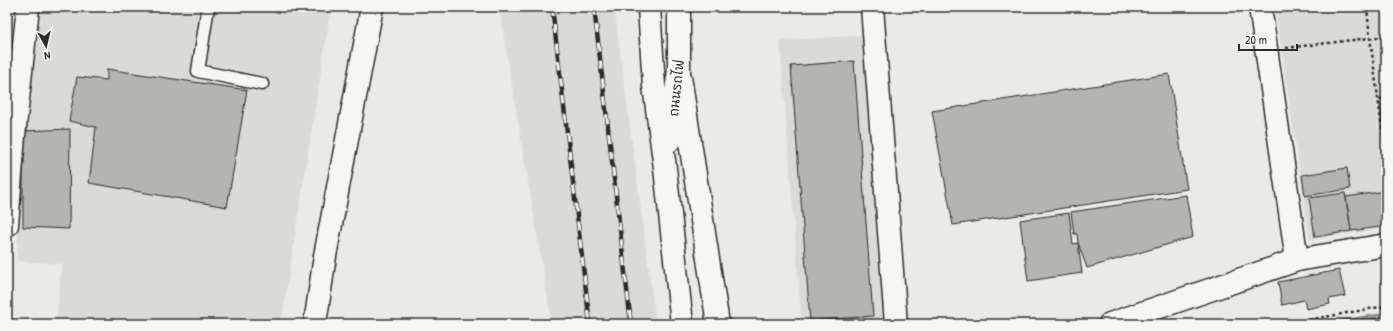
<svg xmlns="http://www.w3.org/2000/svg" width="1393" height="331" font-family="'Patrick Hand','Playpen Sans Thai',sans-serif">
<defs>
<pattern id="water-rules" width="6" height="5" patternUnits="userSpaceOnUse"><rect width="6" height="5" fill="#a1a19e"/><path d="M0 2.5h6" fill="none" stroke="#838381"/></pattern>
</defs>
<rect width="100%" height="100%" fill="#eaeae6"/>
<filter id="ink" filterUnits="userSpaceOnUse"><feTurbulence type="fractalNoise" baseFrequency=".025" numOctaves="2"/><feDisplacementMap in="SourceGraphic" scale="8" xChannelSelector="R" yChannelSelector="G"/><feConvolveMatrix kernelMatrix="1 2 1 2 8 2 1 2 1" color-interpolation-filters="sRGB"/></filter>
<g filter="url(#ink)">
<g fill="#dadad6">
<polygon points="34,7 331,7 281,324 56,324 62,264 17,261 23,119"/>
<polygon points="499,7 614,7 656,324 552,324"/>
<polygon points="1275,7 1386,7 1386,228 1310,240"/>
<polygon points="863,35 885,324 802,324 780,41"/>
</g>
<polygon fill="url(#water-rules)" stroke="#727270" points="1386,313 1386,324 1317,324"/>
<g fill="none" stroke-linecap="round" stroke-linejoin="round">
<polyline stroke="#5a5a59" stroke-width="1" points="1343,324 1386,317"/>
</g>
<g fill="#b4b4b1" stroke="#2b2b2b">
<polygon points="854,61 873,316 810,321 791,66"/>
<polygon points="107,69 247,90 227,207 89,183 96,127 69,121 77,77 107,80"/>
<polygon points="1169,74 1187,189 953,225 932,111"/>
<polygon points="1386,104 1386,144 1380,105"/>
<polygon points="70,129 69,229 23,227 23,131"/>
<polygon points="1347,168 1350,189 1305,196 1302,175"/>
<polygon points="1386,191 1386,226 1351,231 1346,197"/>
<polygon points="1345,193 1351,231 1315,237 1309,198"/>
<polygon points="1186,195 1193,237 1087,268 1078,243 1077,234 1074,234 1071,212"/>
<polygon points="1069,213 1073,244 1078,243 1082,273 1028,281 1020,220"/>
<polygon points="1339,270 1345,296 1329,299 1330,304 1306,309 1304,300 1282,305 1278,282"/>
</g>
<g fill="none" stroke-linecap="round" stroke-linejoin="round">
<g stroke="#2b2b2b" stroke-width="15">
<polyline id="service" points="208,7 198,71 262,84"/>
</g>
<g stroke="#2b2b2b" stroke-width="25">
<g id="minor">
<polyline points="872,7 896,324"/>
<polyline points="1260,7 1297,260"/>
<polyline points="680,77 718,324"/>
<polyline points="7,225 14,136 28,7"/>
<polyline points="315,324 325,256 372,7"/>
<polyline points="1110,324 1297,260 1386,245"/>
</g>
</g>
<g stroke="#2b2b2b" stroke-width="25">
<g id="secondary">
<polyline points="649,7 654,86 665,168 682,324"/>
<polyline points="669,141 679,70 679,7"/>
</g>
</g>
<g stroke="#2b2b2b" stroke-width="2.5" stroke-dasharray="3 3" stroke-linecap="butt">
<polyline points="1367,7 1370,38 1386,157"/>
<polyline points="1286,48 1386,36"/>
<polyline points="1379,99 1386,98"/>
<polyline points="1292,324 1302,321 1386,306"/>
</g>
<use href="#service" stroke="#f6f6f2" stroke-width="12"/>
<use href="#minor" stroke="#f6f6f2" stroke-width="22"/>
<use href="#secondary" stroke="#f6f6f2" stroke-width="22"/>
<g stroke="#2b2b2b" stroke-width="4.5">
<g id="rail">
<polyline points="552,7 590,324"/>
<polyline points="594,7 631,324"/>
</g>
</g>
<use href="#rail" stroke="#f6f6f2" stroke-width="3" stroke-dasharray="9" stroke-linecap="butt"/>
</g>
</g>
<g text-anchor="middle" stroke-width="3" stroke-linejoin="round" paint-order="stroke">
<g font-size="13" fill="#2b2b2b" stroke="#f6f6f2">
<text transform="translate(676 88) rotate(-84)" y="5">ถนนรถไฟ</text>
</g>
</g>
<rect width="1393" height="331" fill="none" stroke="#f6f6f2" stroke-width="24"/>
<rect x="12" y="12" width="1369" height="307" fill="none" stroke="#2b2b2b" stroke-width="1.5" filter="url(#ink)"/>
<g transform="translate(46 46) rotate(172)" stroke="#f6f6f2" stroke-width="3" paint-order="stroke">
<path d="M0-3L7 15L0 10L-7 15Z" fill="#2b2b2b"/>
<text y="-6" font-size="11" font-weight="bold" text-anchor="middle" fill="#2b2b2b">N</text>
</g>
<path d="M1239 44v6h58v-6" fill="none" stroke="#2b2b2b" stroke-width="2"/>
<text x="1245" y="44" font-size="12" fill="#2b2b2b" stroke="#f6f6f2" stroke-width="3" paint-order="stroke">20 m</text>
</svg>
